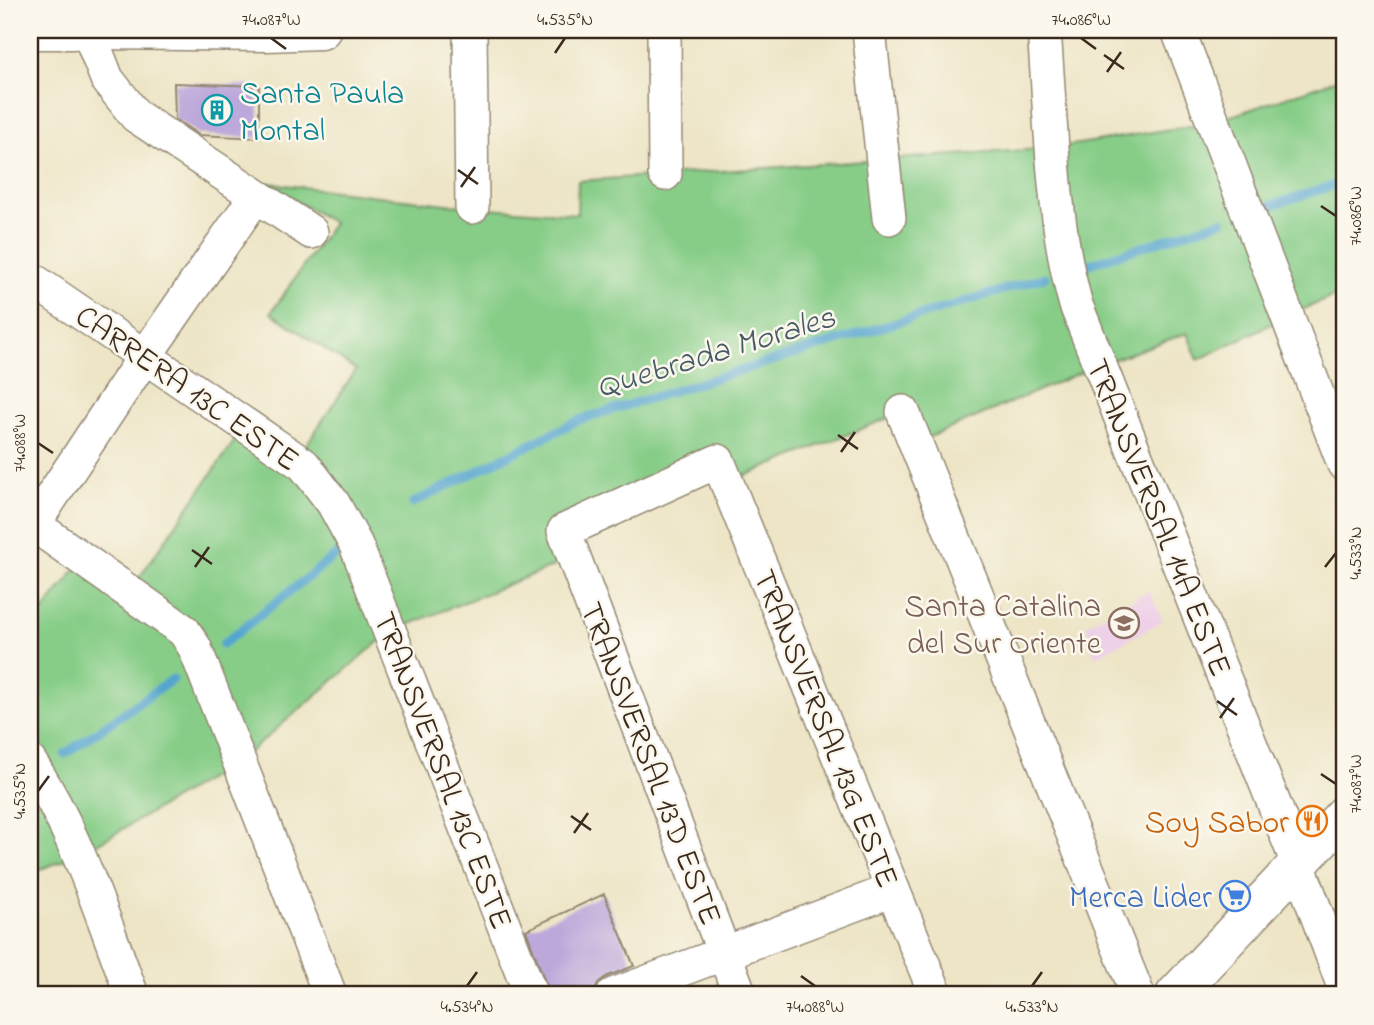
<svg xmlns="http://www.w3.org/2000/svg" width="1374" height="1025" font-family="'Indie Flower',sans-serif">
<rect width="100%" height="100%" fill="#fbf7ec"/>
<filter id="ink" filterUnits="userSpaceOnUse"><feTurbulence type="fractalNoise" baseFrequency=".0143" numOctaves="2"/><feDisplacementMap in="SourceGraphic" scale="14" xChannelSelector="R" yChannelSelector="G"/><feConvolveMatrix kernelMatrix="1 2 1 2 8 2 1 2 1" color-interpolation-filters="sRGB"/></filter>
<filter id="wash" filterUnits="userSpaceOnUse"><feTurbulence type="fractalNoise" baseFrequency=".00686" numOctaves="4" result="noise"/><feDisplacementMap in="SourceGraphic" scale="28" xChannelSelector="R" yChannelSelector="G"/><feGaussianBlur stdDeviation="1.57" result="paint"/><feColorMatrix in="noise" values="0 0 0 0 0 0 0 0 0 0 0 0 0 0 0 0 0 1.4 0 .05"/><feComposite in="paint" operator="in"/></filter>
<g filter="url(#wash)">
<rect width="100%" height="100%" fill="#ede5c6"/>
<polygon fill="#eed0e8" points="1149,591 1163,621 1095,657 1086,625"/>
<polygon fill="#87cd88" stroke="#617c53" stroke-width="2" points="1344,77 1344,292 1287,316 1198,360 1187,333 1098,365 916,443 903,412 727,483 718,461 564,531 574,558 390,632 239,761 78,855 30,873 30,628 83,560 129,592 238,436 291,468 356,370 271,313 333,223 267,183 472,207 577,214 578,181 1054,148 1214,122"/>
<g fill="none" stroke-linecap="round" stroke-linejoin="round">
<g stroke="#55a5cf" stroke-width="9">
<polyline points="1266,207 1344,182"/>
<polyline points="1089,264 1222,221"/>
<polyline points="413,503 579,420 1045,277"/>
<polyline points="223,644 336,555"/>
<polyline points="65,754 173,679"/>
</g>
</g>
<g id="blocks">
<g fill="#bca8da">
<polygon points="174,83 259,86 259,138 199,135 175,119"/>
<polygon points="604,894 634,966 606,977 598,983 594,995 550,995 526,930"/>
</g>
</g>
</g>
<g filter="url(#ink)">
<use href="#blocks" fill-opacity="0" stroke="#948872" stroke-width="2"/>
<g fill="none" stroke-linecap="round" stroke-linejoin="round">
<g stroke="#948872" stroke-width="36">
<g id="street">
<polyline points="88,30 107,79 136,116 311,232"/>
<polyline points="470,30 472,207"/>
<polyline points="664,30 665,174"/>
<polyline points="869,30 889,218"/>
<path d="M1044 30C1051 117 1052 221 1076 305L1298 864 1344 987"/>
<polyline points="1178,30 1344,464"/>
<polyline points="30,278 304,465 333,503 356,545 531,995"/>
<polyline points="903,412 1138,995"/>
<polyline points="30,522 184,631 195,648 330,995"/>
<polyline points="33,525 145,356 256,196"/>
<path d="M30 762C77 833 102 917 132 995"/>
<polyline points="613,995 893,890"/>
<polyline points="740,995 564,531 718,461 936,995"/>
</g>
</g>
<g stroke="#948872" stroke-width="41">
<g id="secondary">
<polyline points="30,30 74,30"/>
<polyline points="102,30 267,32 321,30"/>
<polyline points="1175,995 1344,815"/>
</g>
</g>
<use href="#street" stroke="#fff" stroke-width="33"/>
<use href="#secondary" stroke="#fff" stroke-width="38"/>
</g>
</g>
<path fill="none" stroke="#3b2a1e" stroke-width="2.5" d="M271 38 286 49M1081 38 1096 49M555 53 565 38M1104 55 1124 69M1107 72 1121 52M458 170 478 184M461 187 475 167M1321 206 1336 216M838 435 858 449M38 443 53 453M841 452 855 432M192 550 212 564M195 567 209 547M1325 567 1336 553M1217 701 1237 715M1220 718 1234 698M1321 774 1336 784M38 791 49 776M571 816 591 830M574 833 588 813M801 976 815 986M467 986 477 972M1032 986 1042 972"/>
<defs>
<g id="building-ring" transform="scale(1.575)"><circle r="9.5" fill="#fbf7ec" stroke="#0f9aa8" stroke-width="1.5"/><path d="M-4-6H4V6H1V3H-1V6H-4ZM-2.5-4.3h1.7v1.8h-1.7ZM.8-4.3h1.7v1.8H.8ZM-2.5-1h1.7V.8h-1.7ZM.8-1h1.7V.8H.8Z" fill="#0f9aa8"/></g>
<g id="school-ring" transform="scale(1.575)"><circle r="9.5" fill="#fbf7ec" stroke="#8d6e63" stroke-width="1.5"/><path d="M0-5L7-2L0 1L-7-2ZM-4 1L0 2.5L4 1V4Q0 6-4 4Z" fill="#8d6e63"/></g>
<g id="restaurant-ring" transform="scale(1.575)"><circle r="9.5" fill="#fbf7ec" stroke="#e8710a" stroke-width="1.5"/><path d="M-5-6h1v4h1v-4h1v4h1v-4h1v5L-1.5 .5V6h-2V.5L-5-1ZM5-6V6H3V1.5H1.5Q1.5-4 5-6Z" fill="#e8710a"/></g>
<g id="supermarket-ring" transform="scale(1.575)"><circle r="9.5" fill="#fbf7ec" stroke="#3f7fe0" stroke-width="1.5"/><path d="M-6-5.5h2.5l.6 2H6L4.5 2H-2.5L-4.4-4H-6ZM-1.5 3.2a1.3 1.3 0 1 0 .1 0ZM3 3.2a1.3 1.3 0 1 0 .1 0Z" fill="#3f7fe0"/></g>
</defs>
<g fill-rule="evenodd">
<use href="#building-ring" x="217" y="110"/>
<use href="#school-ring" x="1124" y="623"/>
<use href="#restaurant-ring" x="1312" y="821"/>
<use href="#supermarket-ring" x="1235" y="896"/>
</g>
<g text-anchor="middle" stroke-width="5" stroke-linejoin="round" paint-order="stroke">
<g font-size="32" fill="#0d838f" stroke="#fbf7ec" text-anchor="start">
<text x="240" y="103">Santa Paula<tspan x="240" dy="37">Montal</tspan></text>
</g>
<g font-size="32" fill="#3b2a1e" stroke="#fbf7ec">
<text transform="translate(188 387) rotate(35)" y="11">CARRERA 13C ESTE</text>
<text transform="translate(1160 517) rotate(68)" y="11">TRANSVERSAL 14A ESTE</text>
<text transform="translate(827 728) rotate(68)" y="11">TRANSVERSAL 13G ESTE</text>
<text transform="translate(652 763) rotate(69)" y="11">TRANSVERSAL 13D ESTE</text>
<text transform="translate(444 770) rotate(69)" y="11">TRANSVERSAL 13C ESTE</text>
</g>
<g font-size="32" fill="#785e54" stroke="#fbf7ec" text-anchor="end">
<text x="1101" y="616">Santa Catalina<tspan x="1101" dy="37">del Sur Oriente</tspan></text>
</g>
<g font-size="32" fill="#c56008" stroke="#fbf7ec" text-anchor="end">
<text x="1289" y="832">Soy Sabor</text>
</g>
<g font-size="32" fill="#366cbe" stroke="#fbf7ec" text-anchor="end">
<text x="1212" y="907">Merca Lider</text>
</g>
<g font-size="33" font-style="italic" fill="#455b65" stroke="#fbf7ec">
<text transform="translate(715 350) rotate(-17)" y="12">Quebrada Morales</text>
</g>
</g>
<rect width="1374" height="1025" fill="none" stroke="#fbf7ec" stroke-width="77"/>
<rect x="38" y="38" width="1298" height="948" fill="none" stroke="#3b2a1e" stroke-width="2.5"/>
<g font-size="18" text-anchor="middle" fill="#3b2a1e">
<text x="271" y="25">74.087°W</text>
<text x="565" y="25">4.535°N</text>
<text x="1081" y="25">74.086°W</text>
<text transform="translate(1355 216) rotate(-90)" y="6">74.086°W</text>
<text transform="translate(19 443) rotate(-90)" y="6">74.088°W</text>
<text transform="translate(1355 553) rotate(-90)" y="6">4.533°N</text>
<text transform="translate(1355 784) rotate(-90)" y="6">74.087°W</text>
<text transform="translate(19 791) rotate(-90)" y="6">4.535°N</text>
<text x="467" y="1012">4.534°N</text>
<text x="815" y="1012">74.088°W</text>
<text x="1032" y="1012">4.533°N</text>
</g>
</svg>
